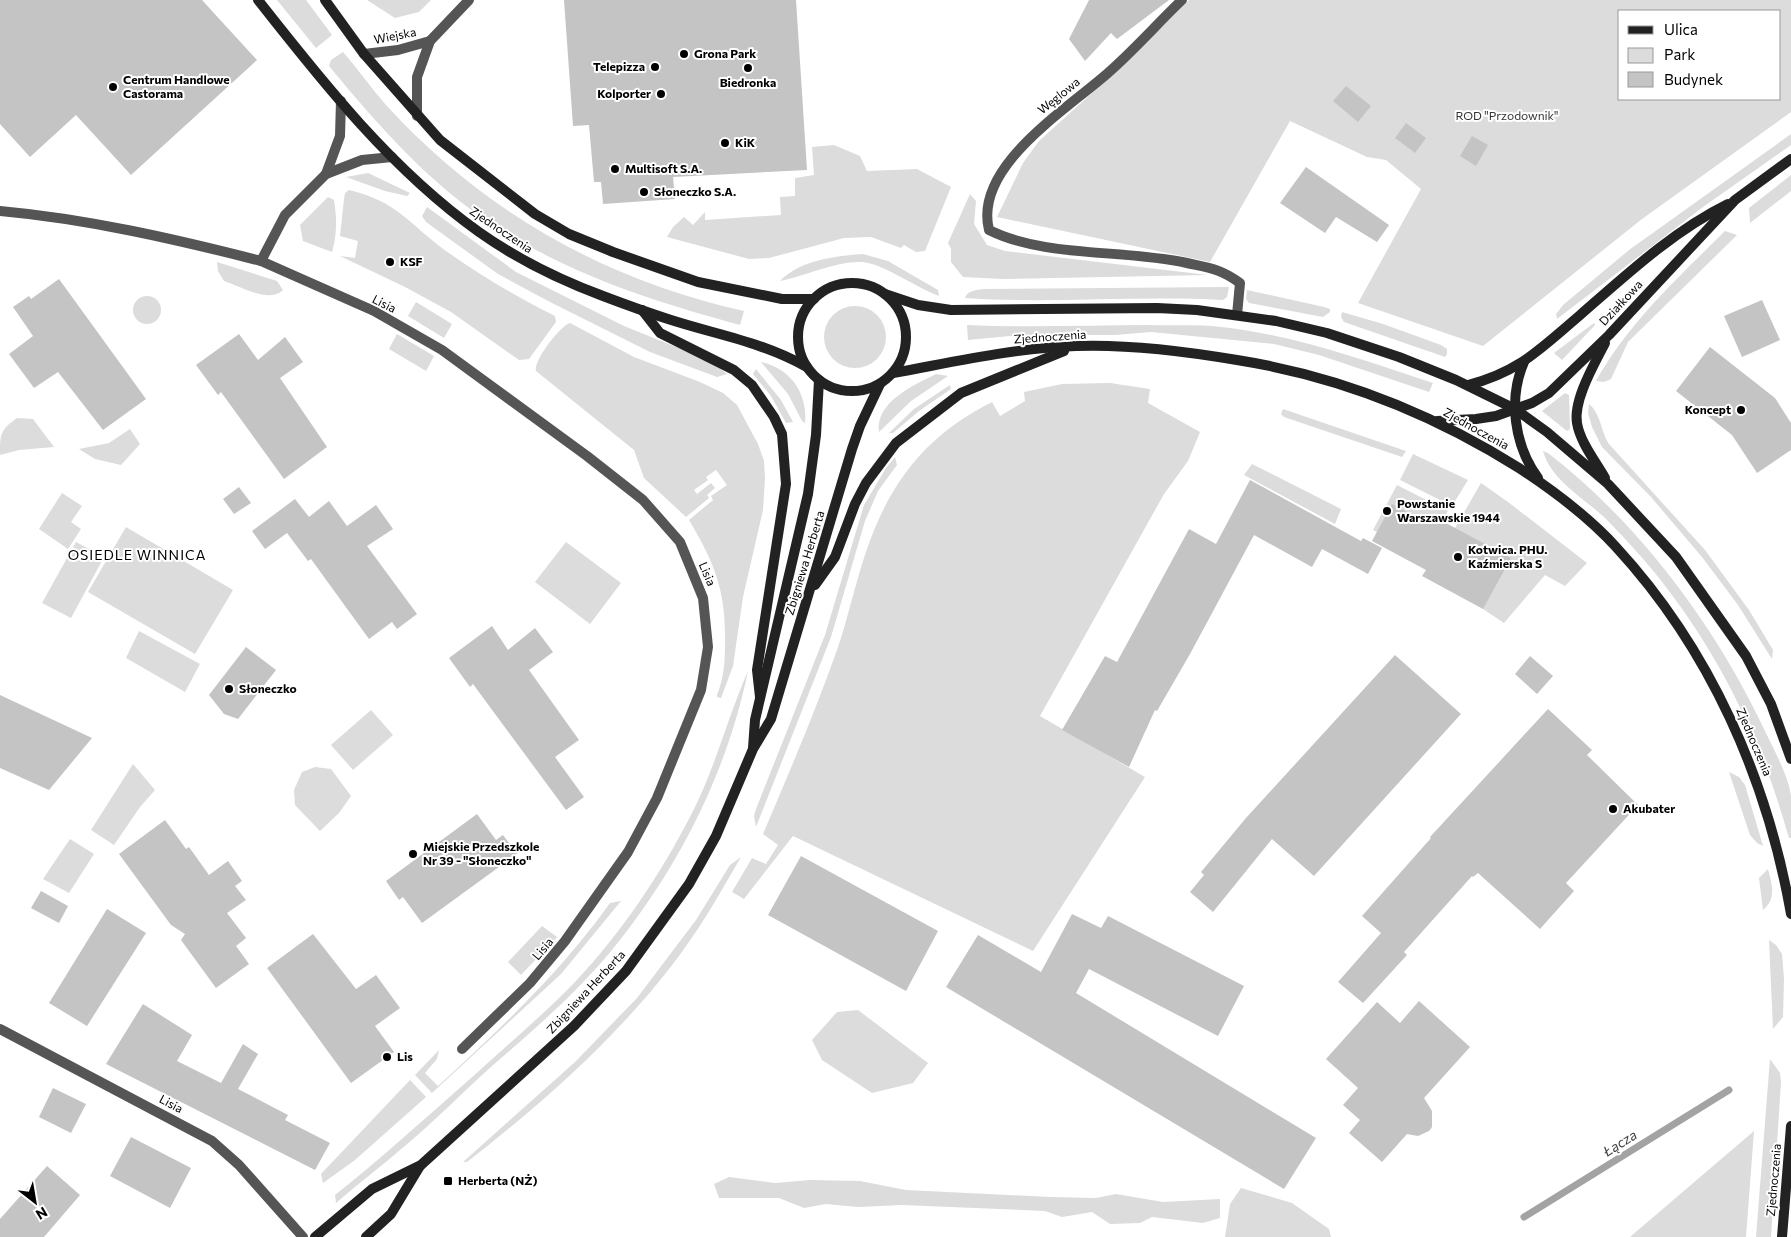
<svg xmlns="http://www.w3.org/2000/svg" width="1791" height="1237" font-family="Commissioner,sans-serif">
<rect width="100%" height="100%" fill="#fff"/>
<g fill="#dcdcdc" fill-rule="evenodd">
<polygon points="277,0 306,0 332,35 316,48"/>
<polygon points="367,0 431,0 419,12 395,18"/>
<path d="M1189 0H1791V112L1642 219 1483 346 1358 303 1421 189 1386 160 1367 157 1290 121 1210 262 997 217 1023 163 1039 141 1133 56ZM1620 11H1780V99H1620Z"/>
<path d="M343 52C358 69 371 88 386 105 483 211 604 280 744 311L740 325C653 301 573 276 495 226 430 185 378 125 329 66L331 60Z"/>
<polygon points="1791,134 1791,145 1703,207 1557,319 1556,314 1563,305 1629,250"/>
<polygon points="834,145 860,156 867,171 917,169 951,187 925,251 916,252 904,245 901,248 871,237 844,238 769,258 749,259 667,237 673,227 684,217 693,225 705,212 705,220 781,215 780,197 795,196 795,178 814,175 812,147"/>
<polygon points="368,173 410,193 407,196 385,191 346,177"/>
<polygon points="1791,175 1791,191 1750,223 1749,208"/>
<path d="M349 190C397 201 409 224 446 251 481 276 517 297 555 316L556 322 529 359 519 360 451 312 405 287 340 256 355 258 358 241 340 236 344 199 345 193Z"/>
<polygon points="970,194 976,201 974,224 987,245 1005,251 1208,275 1002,279 963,277 951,262 951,249 948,243"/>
<path d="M328 197 334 200C337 219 337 234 332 252L303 241 300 225Z"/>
<polygon points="427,207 516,272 624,326 686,351 718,367 727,374 717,377 650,352 550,302 498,274 426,222 422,216"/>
<path d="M1725 231 1737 235 1628 342 1611 379 1604 382 1596 381C1629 322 1678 278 1725 231Z"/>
<path d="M863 254 888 261 938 290 939 296C917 288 882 263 862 262 836 261 805 276 780 281 800 260 835 256 863 254Z"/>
<path d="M217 262 277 281 283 290C269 304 240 286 224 281L218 271Z"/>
<path d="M1229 287 1227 297 1223 300C1137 295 1051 304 965 298 967 291 976 290 983 289Z"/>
<polygon points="1247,290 1324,307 1330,309 1330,312 1323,317 1249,303 1246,299"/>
<circle cx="147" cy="310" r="14"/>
<polygon points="416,302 452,324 444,338 408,316"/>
<circle cx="855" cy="337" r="31"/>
<polygon points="1342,312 1383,324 1441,345 1447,349 1447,354 1445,357 1344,322 1341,317"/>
<path d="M570 323 634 357 700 382 723 393 737 405 758 444 764 461 765 479 763 510 743 597 733 666 721 698 717 697V695C724 678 725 661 725 643 726 591 715 564 689 520L713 500 711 496 727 485 716 470 706 477 708 480 694 490 697 494 711 483 715 488 707 495 709 498 686 517 644 478 634 450 536 371C533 361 560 326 570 323Z"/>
<polygon points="1594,323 1595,325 1562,360 1554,353"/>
<path d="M967 325C1028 328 1088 325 1149 325 1172 326 1197 324 1221 327 1294 335 1363 360 1433 383L1429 392 1319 355 1274 344 1151 332 1115 335H1021L968 340Z"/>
<polygon points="397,334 434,356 426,371 389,349"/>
<path d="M761 362C790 368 808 393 805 423L802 421 788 394Z"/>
<polygon points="756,369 781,400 793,422 786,423 771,396 753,374"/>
<path d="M936 374 948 376 911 401 879 432C875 402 914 385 936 374Z"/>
<path d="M1110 383 1150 389 1148 403 1200 432 1188 461 1164 494 1040 716 1145 777 1033 951 793 836 744 899 732 892 752 858 766 864 778 845 763 834C789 773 815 712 837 650 848 618 855 584 866 552 889 483 926 435 992 402L1000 416 1025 401 1024 392 1062 384Z"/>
<polygon points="950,385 951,389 919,411 893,433 889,433 914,409"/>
<polygon points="1565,393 1569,395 1570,429 1567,431 1542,411"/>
<path d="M1589 404C1601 414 1601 432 1609 444L1705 550 1749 610 1773 650 1772 659 1738 605 1702 557 1651 497 1602 447 1592 427 1588 413Z"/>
<polygon points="1283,409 1406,451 1402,457 1284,417 1281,414"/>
<path d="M17 418 33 419 54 447 19 450 0 455C0 434 0 430 17 418Z"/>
<polygon points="130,429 140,444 121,465 95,459 79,449 109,443"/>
<path d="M1543 451 1548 453C1640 524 1717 628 1766 733 1775 752 1788 775 1791 796 1791 809 1791 824 1791 838H1789C1761 739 1720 654 1655 573 1640 555 1624 537 1607 520 1587 500 1551 481 1543 451Z"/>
<polygon points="1413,454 1468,480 1452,506 1400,480"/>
<polygon points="895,457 897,465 878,491 865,521 831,637 756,827 754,816 756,809 825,635 864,505 886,468"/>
<polygon points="1252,464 1341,509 1335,524 1244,475"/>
<polygon points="1481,483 1508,502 1587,563 1565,586 1545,575 1504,623 1483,609 1455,528"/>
<polygon points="1397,485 1448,511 1442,521 1431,516 1427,523 1377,532 1373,530"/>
<polygon points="62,493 82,506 71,522 81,529 68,549 39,529"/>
<polygon points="126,527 233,590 195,654 88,592"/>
<polygon points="76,542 104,557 71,618 42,603"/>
<polygon points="566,542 621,583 590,624 535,582"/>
<polygon points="139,631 200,664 185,692 126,658"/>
<path d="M748 671C727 772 680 865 616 945 580 990 536 1028 492 1066 463 1092 436 1120 406 1145 383 1165 359 1183 336 1203L335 1195C382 1158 425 1118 470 1079 505 1047 542 1016 575 982 622 932 660 875 691 815 715 769 727 719 748 671Z"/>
<polygon points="371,710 393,735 353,770 331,745"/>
<polygon points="133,764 155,790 140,807 114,845 91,830"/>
<polygon points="315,767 331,769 351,796 339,813 320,831 295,805 294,790 302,772"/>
<polygon points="1729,772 1739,777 1745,785 1763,846 1757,843 1750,835"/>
<polygon points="70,839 94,854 69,893 43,879"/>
<path d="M741 857C719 895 697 934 669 969 612 1042 540 1105 467 1162H463L575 1062 637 998 696 920 730 865Z"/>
<path d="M1768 869C1772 885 1777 898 1763 910L1759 878Z"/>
<path d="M621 901 561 974 432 1093 415 1075 439 1050 437 1059 425 1073 438 1086C500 1029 561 972 610 903Z"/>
<polygon points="542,926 557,937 521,975 508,962"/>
<polygon points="1769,940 1776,945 1782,954 1784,979 1783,1017 1773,1029"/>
<polygon points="858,1010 928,1063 913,1083 872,1093 822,1060 812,1040 837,1012"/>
<polygon points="1770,1059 1780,1073 1781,1082 1771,1237 1756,1237"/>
<polygon points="410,1080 426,1097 355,1160 323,1183 321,1174"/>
<polygon points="1754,1131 1746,1237 1630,1237"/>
<polygon points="729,1177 775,1183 810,1180 860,1181 906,1190 1051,1197 1096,1198 1116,1194 1163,1202 1220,1199 1220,1218 1203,1223 1152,1217 1140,1223 1110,1224 1092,1212 1062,1217 1045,1211 902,1205 858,1207 826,1204 804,1208 779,1198 719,1198 714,1184"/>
<polygon points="1241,1188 1292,1203 1329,1229 1331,1237 1225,1237 1230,1204"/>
</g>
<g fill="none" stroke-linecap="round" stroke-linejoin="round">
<polyline stroke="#a3a3a3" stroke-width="7" points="1524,1217 1729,1090"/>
</g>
<g fill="#c4c4c4">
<polygon points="0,0 202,0 257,60 131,175 76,115 30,157 0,124"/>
<polygon points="564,0 796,0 807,170 673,177 675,199 603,204 601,182 594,182 589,125 573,126"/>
<polygon points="1089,0 1169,0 1117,39 1111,33 1085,61 1069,39"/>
<polygon points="1346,86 1371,106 1358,122 1333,101"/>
<polygon points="1406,123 1426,138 1415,153 1395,138"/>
<polygon points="1472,136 1488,145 1476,166 1460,156"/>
<polygon points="1306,167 1389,225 1377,242 1336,217 1325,233 1280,203"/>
<polygon points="59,279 146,399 103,430 58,372 34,388 9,354 33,336 13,307 29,296 31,299"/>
<polygon points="1762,300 1780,340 1742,357 1724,316"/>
<polygon points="239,334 258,360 285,337 303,362 280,378 327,447 284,479 221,392 218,395 196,365"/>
<polygon points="1710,347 1775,398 1791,423 1791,450 1757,473 1732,435 1676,391"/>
<polygon points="1250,480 1361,541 1363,538 1382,548 1368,574 1322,549 1312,567 1254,535 1190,654 1157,711 1155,710 1129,767 1062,730 1105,656 1117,662 1189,529 1216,544"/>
<polygon points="239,487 251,503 234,514 223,499"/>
<polygon points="295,499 309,517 329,501 347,526 376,505 393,529 367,546 417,614 397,629 392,622 369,639 311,559 308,561 287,533 265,549 252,531"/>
<polygon points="1392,504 1427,523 1431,515 1511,558 1483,609 1422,576 1426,570 1372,541"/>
<polygon points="492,626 508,650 535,628 553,652 529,670 579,740 555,757 584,797 566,810 473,684 470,687 449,658"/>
<polygon points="246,647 276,670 238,719 224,714 209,695"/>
<polygon points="1395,655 1461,714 1314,876 1272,839 1213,912 1190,892 1204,875 1201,872 1246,818"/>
<polygon points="1530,656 1553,676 1537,694 1515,674"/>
<polygon points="0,695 92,738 49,790 0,768"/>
<polygon points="1548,709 1592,750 1587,755 1638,805 1566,883 1574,891 1540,929 1478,873 1473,877 1472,876 1404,952 1407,955 1363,1003 1338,982 1381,933 1362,916 1431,838 1430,837"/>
<polygon points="477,814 496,840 503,835 517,854 422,923 403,897 399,900 386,881"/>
<polygon points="165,820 186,849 189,847 209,875 228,861 242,881 235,886 246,900 227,913 246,938 236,946 249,964 216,988 181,940 185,934 171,925 119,854"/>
<polygon points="801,856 938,931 906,991 768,915"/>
<polygon points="41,891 68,906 59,923 31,908"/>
<polygon points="107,909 146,933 87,1026 49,1003"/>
<polygon points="1072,914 1101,928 1108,916 1244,986 1218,1036 1089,969 1076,993 1316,1138 1284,1189 946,987 978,935 1041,972"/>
<polygon points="313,934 356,989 376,975 400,1008 375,1026 394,1052 351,1083 267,968"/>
<polygon points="1419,1001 1470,1047 1424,1098 1432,1111 1432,1127 1429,1131 1418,1136 1407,1134 1382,1162 1349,1133 1360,1120 1343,1105 1358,1088 1326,1059 1377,1002 1400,1023"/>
<polygon points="143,1004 192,1035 177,1061 221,1083 243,1044 258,1054 238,1089 288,1115 285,1120 330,1143 315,1170 106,1064"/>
<polygon points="53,1088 86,1104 71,1133 39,1117"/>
<polygon points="131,1137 191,1168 170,1208 110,1176"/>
<polygon points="47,1166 80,1195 44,1237 0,1237 0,1219"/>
</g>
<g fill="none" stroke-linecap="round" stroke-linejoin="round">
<g stroke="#555" stroke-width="10">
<path d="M1182 0C1157 24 1134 50 1109 72 1068 109 973 166 989 230 1045 258 1125 249 1187 263 1210 268 1221 269 1240 283L1237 315"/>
<polyline points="364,54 398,50 430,41"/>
<polyline points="417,116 417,77 430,41 469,0"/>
<polyline points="392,157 362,160 326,174 285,215 261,261 374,311 442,350 587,456 643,500 680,542 703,598 708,647 701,690 657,798 628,852 565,941 530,983 462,1049"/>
<polyline points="326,174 340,136 341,101"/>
<path d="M0 211C88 219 175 239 261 261"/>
<polyline points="0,1029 212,1141 239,1165 303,1237"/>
</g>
<g stroke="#222" stroke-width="10">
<path d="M258 0C324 84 392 170 479 232 517 259 560 280 603 296 624 304 646 312 668 319 717 335 760 341 807 367"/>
<polyline points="325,0 364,54 440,140 535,214 569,234 613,252 698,282 782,299 814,299"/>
<circle cx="852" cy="337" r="54"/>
<polyline points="885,294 918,305 951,310 1157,308 1197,310 1276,321 1327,333 1399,357 1456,380 1515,409 1547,432 1608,484 1676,557 1746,656 1771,704 1791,759"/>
<polyline points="642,310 660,333 734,370 752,385 774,417 782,434 786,484 757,670 760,697"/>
<path d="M1605 343C1595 363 1573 400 1577 423 1580 442 1596 462 1605 478"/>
<path d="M1524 362C1508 399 1514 445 1538 478"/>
<path d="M893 373C954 362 1014 348 1076 346 1129 344 1184 351 1237 360 1338 376 1432 413 1519 468 1554 491 1588 516 1616 547 1710 649 1767 778 1791 914"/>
<path d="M1468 385C1519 372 1540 349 1579 316 1625 276 1673 231 1728 204"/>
<polyline points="1437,421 1476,419 1496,416 1532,403 1549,393 1609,335 1735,200 1791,159"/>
<polyline points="815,585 835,557 855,504 866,483 896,443 961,393 1064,351"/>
<polyline points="753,748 755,720 808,494 816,435 819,380"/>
<polyline points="315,1237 372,1189 421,1165 574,1026 626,971 689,884 716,836 753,749 771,719 852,449 860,426 880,384"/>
<polyline points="366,1237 391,1214 420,1166"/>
<polyline points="1782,1237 1791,1126"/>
</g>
</g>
<g fill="#000" stroke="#fff" stroke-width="2">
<circle cx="684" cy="54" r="5"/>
<circle cx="655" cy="67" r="5"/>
<circle cx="748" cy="68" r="5"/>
<circle cx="113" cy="87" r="5"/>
<circle cx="661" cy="94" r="5"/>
<circle cx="725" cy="143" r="5"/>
<circle cx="615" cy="169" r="5"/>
<circle cx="644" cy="192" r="5"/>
<circle cx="390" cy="262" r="5"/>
<circle cx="1741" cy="410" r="5"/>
<circle cx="1387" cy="511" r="5"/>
<circle cx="1458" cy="557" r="5"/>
<circle cx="229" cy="689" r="5"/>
<circle cx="1613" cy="809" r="5"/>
<circle cx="413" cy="854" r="5"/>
<circle cx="387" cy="1057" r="5"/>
<rect x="443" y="1176" width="10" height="10" rx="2.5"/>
</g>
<g text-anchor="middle" stroke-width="4" stroke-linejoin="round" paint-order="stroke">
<g font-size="12" fill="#000" stroke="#fff">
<text transform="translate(395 36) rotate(-11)" y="4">Wiejska</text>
<text transform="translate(1059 96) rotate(-39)" y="4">Węglowa</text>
<text transform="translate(501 230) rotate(34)" y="4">Zjednoczenia</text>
<text transform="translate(1621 303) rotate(-47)" y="4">Działkowa</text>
<text transform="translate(384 304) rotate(27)" y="4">Lisia</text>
<text transform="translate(1050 337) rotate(-4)" y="4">Zjednoczenia</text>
<text transform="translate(1476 429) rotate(29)" y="4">Zjednoczenia</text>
<text transform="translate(805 563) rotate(-73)" y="4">Zbigniewa Herberta</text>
<text transform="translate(707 574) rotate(67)" y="4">Lisia</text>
<text transform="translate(1754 742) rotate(67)" y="4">Zjednoczenia</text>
<text transform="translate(543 949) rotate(-50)" y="4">Lisia</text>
<text transform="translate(586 992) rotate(-47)" y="4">Zbigniewa Herberta</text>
<text transform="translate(171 1104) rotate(28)" y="4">Lisia</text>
<text transform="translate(1774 1180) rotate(-85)" y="4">Zjednoczenia</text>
</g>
<g font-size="12" font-weight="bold" fill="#000" stroke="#fff" text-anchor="start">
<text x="694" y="58">Grona Park</text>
<text x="645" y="71" text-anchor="end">Telepizza</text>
<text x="123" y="84">Centrum Handlowe<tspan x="123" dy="14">Castorama</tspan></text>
<text x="748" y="87" text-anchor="middle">Biedronka</text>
<text x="651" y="98" text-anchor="end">Kolporter</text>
<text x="735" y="147">KiK</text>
<text x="625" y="173">Multisoft S.A.</text>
<text x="654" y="196">Słoneczko S.A.</text>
<text x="400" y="266">KSF</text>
<text x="1731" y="414" text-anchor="end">Koncept</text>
<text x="1397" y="508">Powstanie<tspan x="1397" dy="14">Warszawskie 1944</tspan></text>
<text x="1468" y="554">Kotwica. PHU.<tspan x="1468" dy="14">Kaźmierska S</tspan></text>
<text x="239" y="693">Słoneczko</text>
<text x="1623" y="813">Akubater</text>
<text x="423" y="851">Miejskie Przedszkole<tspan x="423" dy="14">Nr 39 - "Słoneczko"</tspan></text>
<text x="397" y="1061">Lis</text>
<text x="458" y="1185">Herberta (NŻ)</text>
</g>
<g font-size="12" fill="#333" stroke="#fff">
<text x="1507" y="120">ROD "Przodownik"</text>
</g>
<g font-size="14" letter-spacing="1" fill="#000" stroke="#fff">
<text x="137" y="560">OSIEDLE WINNICA</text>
</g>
<g font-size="14" font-style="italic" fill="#444" stroke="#fff">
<text transform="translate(1620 1143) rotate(-32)" y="5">Łącza</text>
</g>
</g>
<rect x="1618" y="10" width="162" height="90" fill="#ffffff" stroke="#999999"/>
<rect x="1628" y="26" width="25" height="8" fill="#222222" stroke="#999999"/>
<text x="1664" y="35" font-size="15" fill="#000000">Ulica</text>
<rect x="1628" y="48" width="25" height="15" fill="#dcdcdc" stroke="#999999"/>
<text x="1664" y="60" font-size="15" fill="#000000">Park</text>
<rect x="1628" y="72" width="25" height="15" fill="#c4c4c4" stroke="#999999"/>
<text x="1664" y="85" font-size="15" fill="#000000">Budynek</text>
<g transform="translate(35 1202) rotate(149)" stroke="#ffffff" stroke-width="4" paint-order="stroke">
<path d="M0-4L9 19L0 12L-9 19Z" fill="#000000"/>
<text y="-8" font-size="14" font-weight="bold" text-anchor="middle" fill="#000000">N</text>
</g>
</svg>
